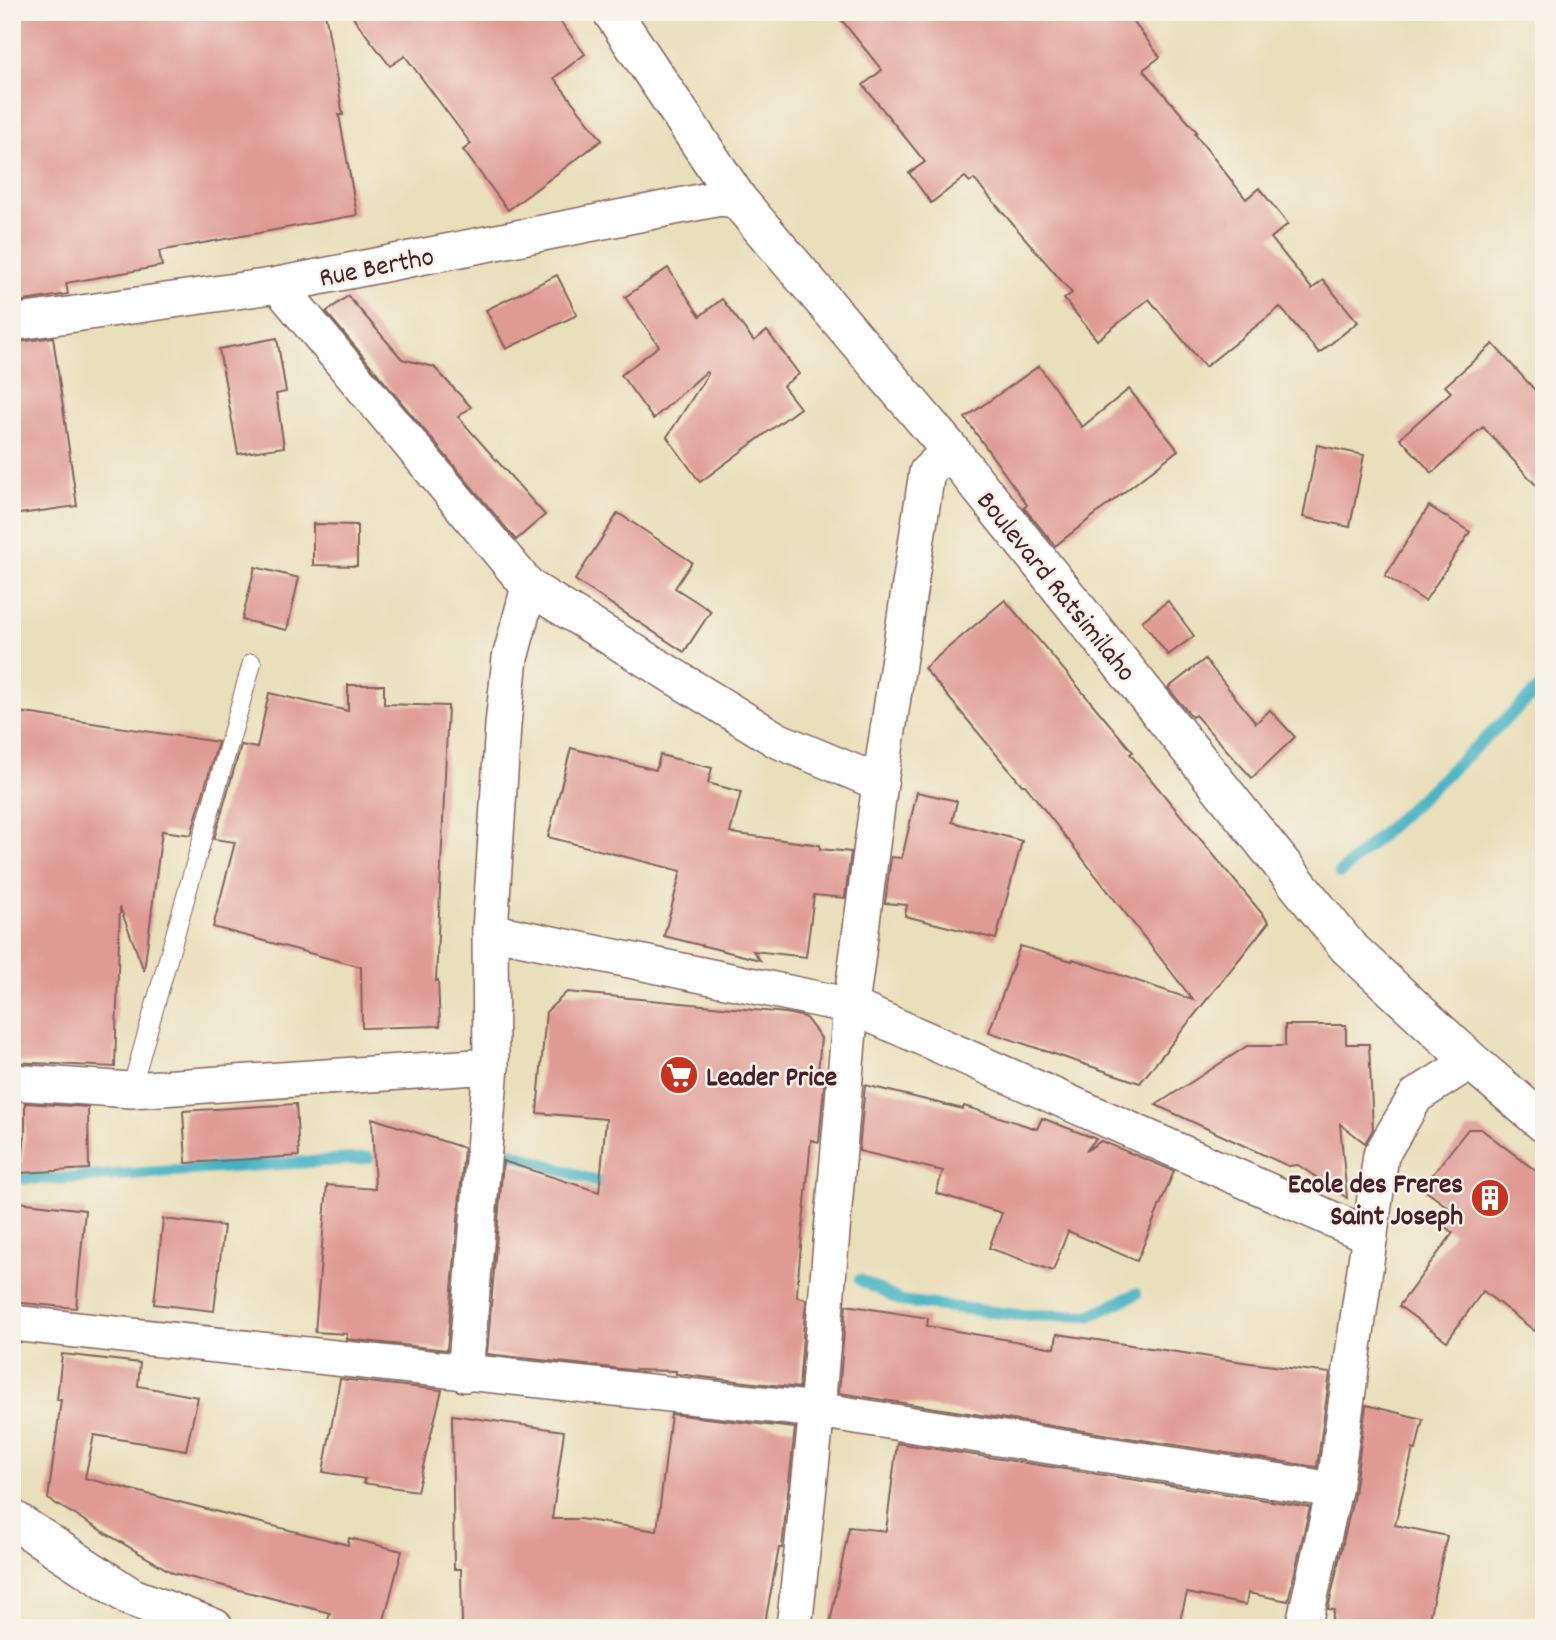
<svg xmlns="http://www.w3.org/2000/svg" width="1556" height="1640" font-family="Dekko,sans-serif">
<rect width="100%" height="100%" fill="#f7f3e8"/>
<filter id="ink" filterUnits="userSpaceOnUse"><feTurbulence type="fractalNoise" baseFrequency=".0143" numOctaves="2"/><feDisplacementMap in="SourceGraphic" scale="14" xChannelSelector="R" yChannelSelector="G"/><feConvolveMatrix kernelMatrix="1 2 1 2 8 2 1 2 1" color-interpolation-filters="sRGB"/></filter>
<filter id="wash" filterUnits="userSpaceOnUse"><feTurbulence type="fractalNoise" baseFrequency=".00686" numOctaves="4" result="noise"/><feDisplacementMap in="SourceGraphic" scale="28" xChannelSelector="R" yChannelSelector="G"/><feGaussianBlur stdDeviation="1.57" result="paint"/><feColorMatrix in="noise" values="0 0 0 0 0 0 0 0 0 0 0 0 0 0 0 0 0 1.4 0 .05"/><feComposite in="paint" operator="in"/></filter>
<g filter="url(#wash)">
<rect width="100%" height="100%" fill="#eadfbb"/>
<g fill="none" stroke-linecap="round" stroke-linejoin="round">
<g stroke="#45b2c2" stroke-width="12">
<polyline points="1340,873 1544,684"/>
<polyline points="502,1150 615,1188"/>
<polyline points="12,1178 56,1179 368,1158"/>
<polyline points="860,1280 901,1301 1018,1315 1089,1316 1136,1294"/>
</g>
</g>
<g id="blocks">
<g fill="#df9a93">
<polygon points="12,12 325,12 343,115 339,115 357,215 159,251 162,266 66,283 68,294 12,303"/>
<polygon points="349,12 553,12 585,54 554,78 602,140 508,210 463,150 471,144 405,56 390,66"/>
<polygon points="835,12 1126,12 1160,57 1143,70 1197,132 1195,134 1246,199 1259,188 1288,224 1271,238 1312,289 1323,280 1358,322 1319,353 1280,307 1205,367 1149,299 1097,340 1064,299 1072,293 974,179 970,182 965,177 931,203 909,173 925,162 863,85 882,70"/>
<polygon points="668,268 700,316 722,299 754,341 767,331 799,374 783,386 800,408 700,482 667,437 708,374 706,372 653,419 621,375 659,346 625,297"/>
<polygon points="557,275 577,315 506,349 486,310"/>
<polygon points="348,296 402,359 434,367 471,407 458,417 545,515 516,540 326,312"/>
<polygon points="53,337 77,506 12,515 12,343"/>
<polygon points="277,338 286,392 276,394 284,447 238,454 219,349"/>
<polygon points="1493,344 1544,400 1544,494 1483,427 1432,473 1400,438 1451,392 1445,386"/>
<polygon points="1039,366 1082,427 1129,389 1178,450 1055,546 1024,508 1027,505 965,418"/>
<polygon points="1317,445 1364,455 1350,527 1303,517"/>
<polygon points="1429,506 1470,532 1425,601 1385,576"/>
<polygon points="618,513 692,562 675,588 711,611 684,652 575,580"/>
<polygon points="313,524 357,525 357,566 313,565"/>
<polygon points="255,567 299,578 287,630 242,620"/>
<polygon points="1005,600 1133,752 1130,754 1269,922 1140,1083 989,1032 1020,946 1072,961 1073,959 1193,1000 1025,785 1022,785 924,668"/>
<polygon points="1168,601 1194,636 1168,655 1142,621"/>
<polygon points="1205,659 1256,723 1270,710 1295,737 1252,778 1195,715 1192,717 1168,688"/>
<polygon points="348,685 384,685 384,704 448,706 436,981 438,980 440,1026 362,1028 361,967 213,927 235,842 214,839 241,745 257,748 269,693 348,711"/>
<polygon points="12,711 218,742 191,835 162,831 144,971 120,907 115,1067 12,1062"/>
<polygon points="571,748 656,770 660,755 712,768 708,783 741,792 730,833 820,845 820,849 851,852 845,898 814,895 806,957 753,951 760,960 664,936 681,871 548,837"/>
<polygon points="917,792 957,801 952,822 1022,841 996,939 905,916 907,905 885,903 891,857 902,858"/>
<polygon points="567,992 786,1013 805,1017 821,1038 818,1073 825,1075 819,1142 811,1140 798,1278 797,1297 806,1299 799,1388 676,1374 676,1371 630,1370 487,1354 503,1161 599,1192 606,1119 537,1113 546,1012"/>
<polygon points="1285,1025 1346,1025 1346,1044 1369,1044 1373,1129 1365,1143 1340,1124 1347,1198 1298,1165 1288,1166 1156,1105 1247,1046 1285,1046"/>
<polygon points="865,1085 963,1109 964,1106 1037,1129 1042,1118 1096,1139 1086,1151 1101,1141 1174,1171 1137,1261 1068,1231 1053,1271 989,1248 1002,1213 936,1193 943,1171 859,1151"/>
<polygon points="25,1103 88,1107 89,1169 21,1173 25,1134"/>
<polygon points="296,1104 299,1156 186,1163 183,1111"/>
<polygon points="372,1118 464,1148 447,1350 347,1339 347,1334 315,1332 327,1185 375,1189"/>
<polygon points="1468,1129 1481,1129 1544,1177 1544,1338 1483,1291 1447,1341 1399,1306 1453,1233 1439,1222 1449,1208 1422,1188"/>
<polygon points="18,1202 85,1210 76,1308 12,1302 12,1261"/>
<polygon points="163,1219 224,1226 214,1311 154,1304"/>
<polygon points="846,1305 928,1318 927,1326 1055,1348 1057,1334 1250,1363 1330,1373 1317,1467 839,1393"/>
<polygon points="62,1354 140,1363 138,1386 198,1397 186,1450 94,1435 85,1478 348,1545 349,1538 402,1551 382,1628 326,1628 330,1613 173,1573 48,1499 61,1400 57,1400"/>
<polygon points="340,1379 442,1390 417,1491 363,1483 365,1479 323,1472"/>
<polygon points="1366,1405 1423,1419 1416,1450 1413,1449 1395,1525 1447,1536 1427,1628 1330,1628 1334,1610 1328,1609 1354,1494"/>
<polygon points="671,1414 795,1428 782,1548 779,1548 764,1628 462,1628 461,1569 454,1569 452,1415 564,1431 552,1519 580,1519 657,1531"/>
<polygon points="897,1443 1310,1507 1288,1601 1248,1593 1246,1605 1187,1593 1178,1628 829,1628 849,1527 886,1531"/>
</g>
</g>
</g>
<g filter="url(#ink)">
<use href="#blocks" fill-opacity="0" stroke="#82625d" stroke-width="2"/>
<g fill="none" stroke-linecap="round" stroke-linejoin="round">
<g stroke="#82625d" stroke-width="20">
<polyline id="lane" points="131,1090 252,663"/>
</g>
<g stroke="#82625d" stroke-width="38">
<g id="street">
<polyline points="278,285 529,587 777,740 880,783"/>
<polyline points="12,323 278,285 720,198 738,200"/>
<polyline points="490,931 851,1006 1370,1236"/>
<polyline points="12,1082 131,1090 491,1066"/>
<polyline points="12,1323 817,1410 1334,1490"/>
<polyline points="465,1374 491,1066 490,931 503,725 510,658 529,587"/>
<polyline points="794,1628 817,1410 851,1006 880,783 927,472 950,450"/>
<polyline points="1303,1628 1334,1490 1381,1155 1416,1096 1471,1061"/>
</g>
</g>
<g stroke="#82625d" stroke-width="41">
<g id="secondary">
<polyline points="612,12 738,200 950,450 1348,947 1471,1061 1544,1123"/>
<polyline points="12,1519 131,1597 214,1628"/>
</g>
</g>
<use href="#lane" stroke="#fff" stroke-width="18"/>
<use href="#street" stroke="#fff" stroke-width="35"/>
<use href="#secondary" stroke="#fff" stroke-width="38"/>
</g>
</g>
<defs>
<g id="supermarket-disc" transform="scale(2.0125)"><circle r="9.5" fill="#c8321e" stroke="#f7f3e8"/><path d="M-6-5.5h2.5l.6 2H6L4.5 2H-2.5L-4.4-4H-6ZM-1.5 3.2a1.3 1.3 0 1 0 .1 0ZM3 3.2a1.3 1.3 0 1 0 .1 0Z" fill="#fff"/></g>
<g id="building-disc" transform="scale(2.0125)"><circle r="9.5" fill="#c8321e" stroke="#f7f3e8"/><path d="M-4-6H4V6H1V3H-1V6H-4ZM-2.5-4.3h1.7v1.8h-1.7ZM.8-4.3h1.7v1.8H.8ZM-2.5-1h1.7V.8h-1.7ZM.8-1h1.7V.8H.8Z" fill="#fff"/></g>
</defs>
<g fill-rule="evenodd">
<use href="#supermarket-disc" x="679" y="1075"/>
<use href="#building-disc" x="1490" y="1198"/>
</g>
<g text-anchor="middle" stroke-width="5" stroke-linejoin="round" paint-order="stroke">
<g font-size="28" fill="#4a1f2b" stroke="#f7f3e8">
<text transform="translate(376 265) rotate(-11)" y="10">Rue Bertho</text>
<text transform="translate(1058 585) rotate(51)" y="10">Boulevard Ratsimilaho</text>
</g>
<g font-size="28" font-weight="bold" fill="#4a1f2b" stroke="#f7f3e8" text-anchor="start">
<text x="706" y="1085">Leader Price</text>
<text x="1463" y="1192" text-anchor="end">Ecole des Freres<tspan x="1463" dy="32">Saint Joseph</tspan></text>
</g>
</g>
<rect width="1556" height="1640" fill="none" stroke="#f7f3e8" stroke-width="42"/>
</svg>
